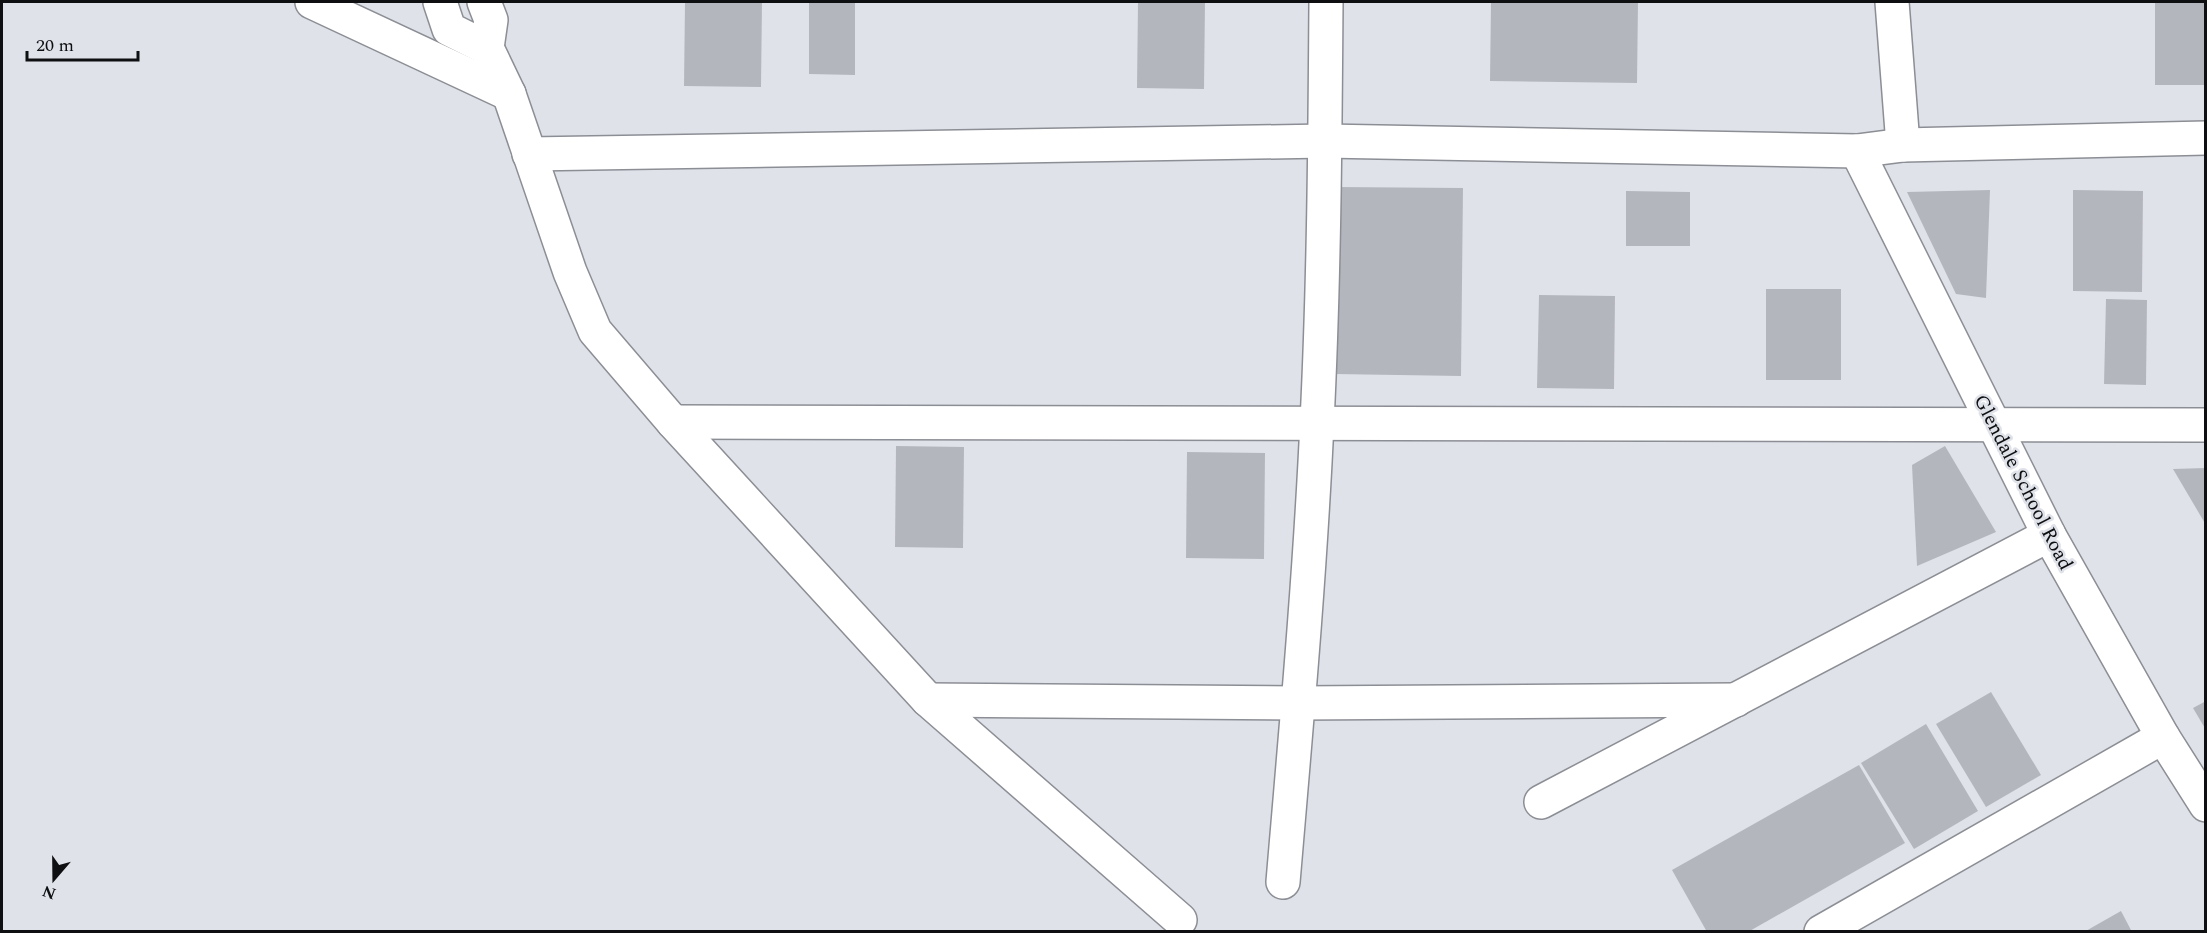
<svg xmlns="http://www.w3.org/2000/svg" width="2207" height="933" font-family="Spectral,serif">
<rect width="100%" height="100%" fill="#e0e2ea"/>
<g fill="#b4b6bd">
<polygon points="685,2 762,2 761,87 684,86"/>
<polygon points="809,2 855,2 855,75 809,74"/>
<polygon points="1138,2 1205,2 1204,89 1137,88"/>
<polygon points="1491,2 1638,2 1637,83 1490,81"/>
<rect x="2155" y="2" width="51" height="83"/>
<polygon points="1336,187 1463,188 1461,376 1334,374"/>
<polygon points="1990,190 1986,298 1956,294 1907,192"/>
<polygon points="2073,190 2143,191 2142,292 2073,291"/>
<polygon points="1626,191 1690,192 1690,246 1626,246"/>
<rect x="1766" y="289" width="75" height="91"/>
<polygon points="1539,295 1615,296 1614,389 1537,388"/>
<polygon points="2106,299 2147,300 2146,385 2104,384"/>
<polygon points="896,446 964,447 963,548 895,547"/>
<polygon points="1945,446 1996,532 1917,566 1912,465"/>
<polygon points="1187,452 1265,453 1264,559 1186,558"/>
<polygon points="2206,468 2206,525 2173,469"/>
<polygon points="1991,692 2041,775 1986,807 1936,724"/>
<polygon points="2206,701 2206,730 2193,708"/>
<polygon points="1926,724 1978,811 1914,849 1861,763"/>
<polygon points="1859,765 1905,843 1748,932 1707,932 1672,870"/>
<polygon points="2121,911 2132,932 2084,932"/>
</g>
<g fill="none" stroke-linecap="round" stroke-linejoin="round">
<g stroke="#8c8e95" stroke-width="36">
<g id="street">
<polyline points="312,2 509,94"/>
<polyline points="440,2 449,29 487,48 491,20 484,2"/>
<polyline points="1892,2 1903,145"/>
<polyline points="487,48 509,94 570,272 595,331 673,422 928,700 1180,920"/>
<polyline points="1857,151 2049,535 2163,737 2206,805"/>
<polyline points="529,154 1325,141 1857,151 1903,145 2206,138"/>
<polyline points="673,422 2206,425"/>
<polyline points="928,700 1298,703 1736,700"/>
<polyline points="1541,802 2049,535"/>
<path d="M1283 882C1296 729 1310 576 1317 422 1324 282 1325 142 1326 2"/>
<polyline points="1821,932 2163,737"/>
</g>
</g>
<use href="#street" stroke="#fff" stroke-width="33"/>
</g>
<g text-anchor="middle" stroke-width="5" stroke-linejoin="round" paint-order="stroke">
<g font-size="20" fill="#0e0f11" stroke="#e0e2ea">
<text transform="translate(2024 482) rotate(63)" y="7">Glendale School Road</text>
</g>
</g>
<rect width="2207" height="933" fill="none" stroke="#0e0f11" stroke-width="6"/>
<g transform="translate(54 879) rotate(200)" stroke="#e0e2ea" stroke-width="4.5" paint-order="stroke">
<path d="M0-4.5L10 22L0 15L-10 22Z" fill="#0e0f11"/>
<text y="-9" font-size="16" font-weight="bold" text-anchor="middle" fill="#0e0f11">N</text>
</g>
<path d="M27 51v9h111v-9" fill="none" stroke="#0e0f11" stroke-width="3"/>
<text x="36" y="51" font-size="18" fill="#0e0f11" stroke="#e0e2ea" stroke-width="4.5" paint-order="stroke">20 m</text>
</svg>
